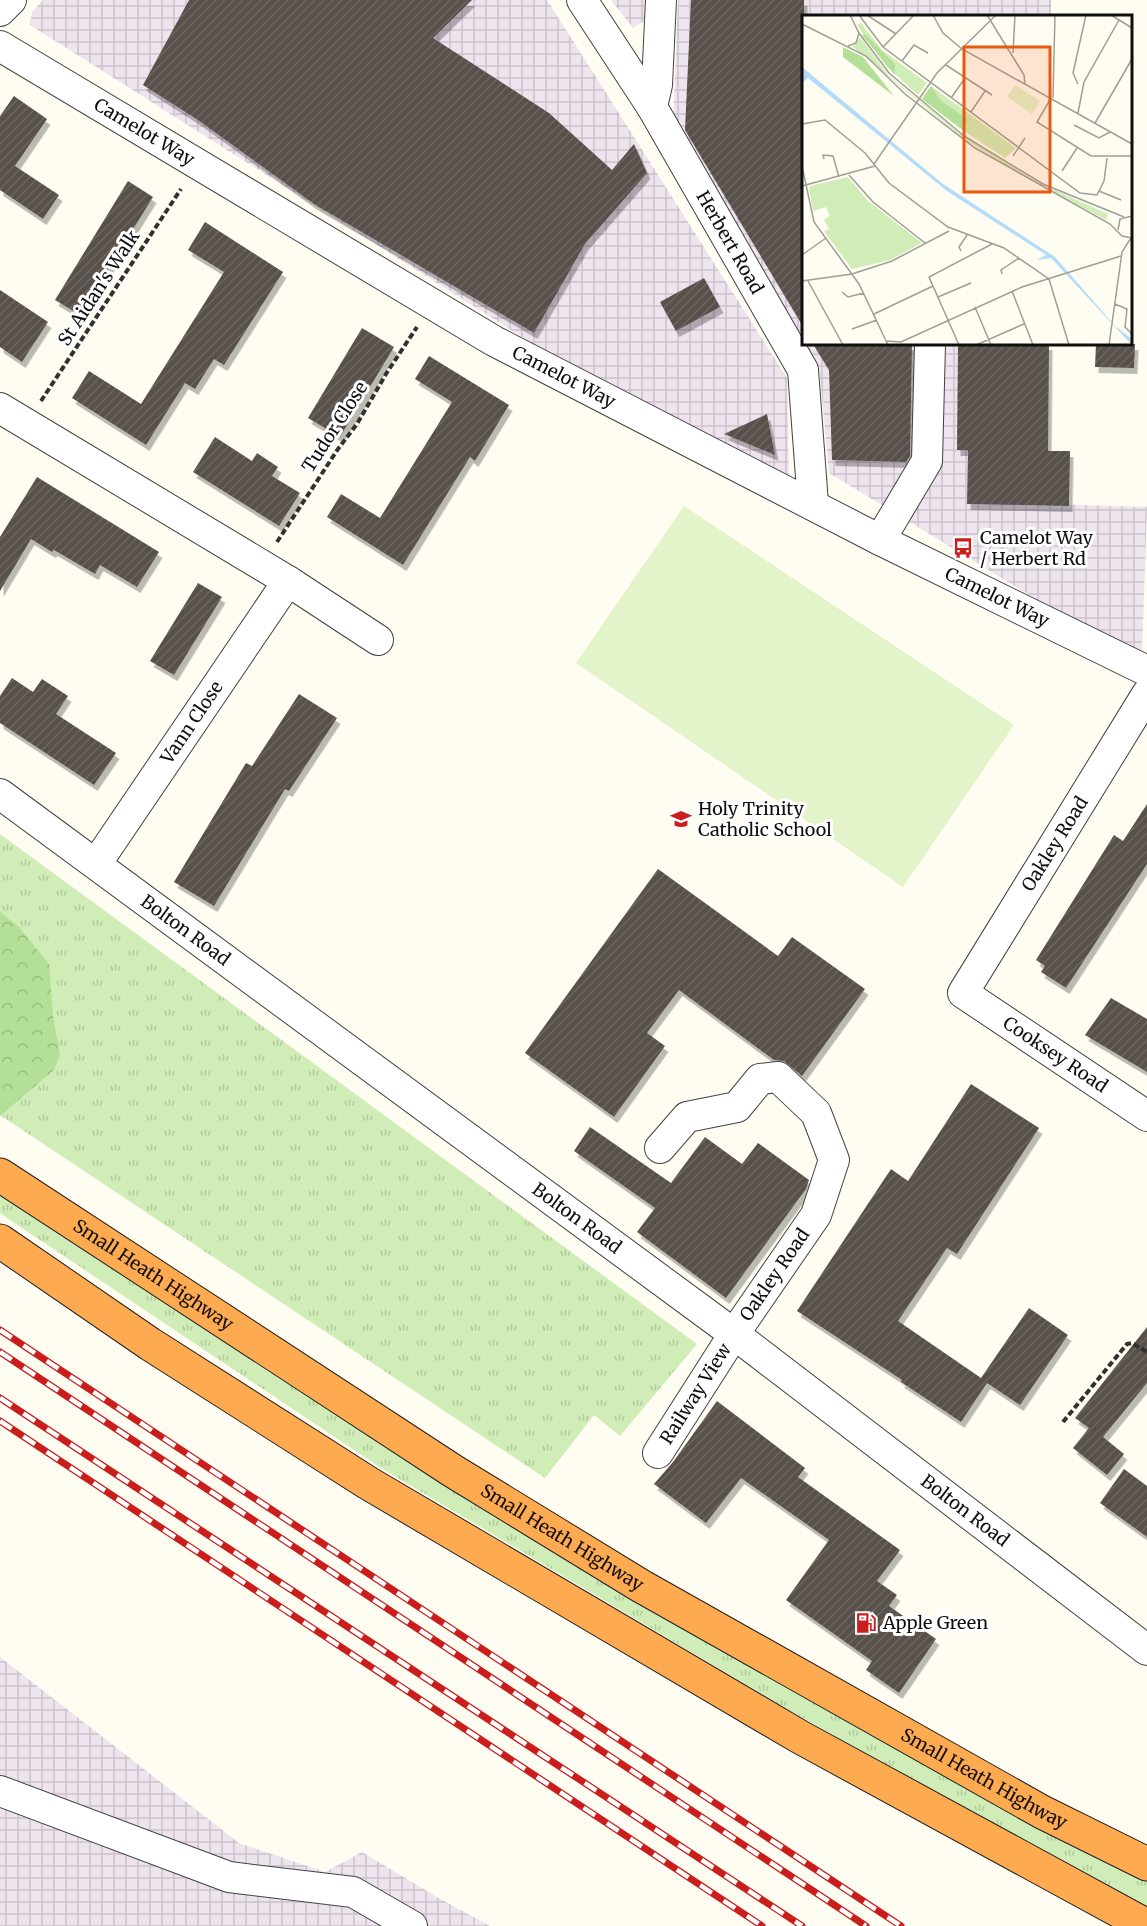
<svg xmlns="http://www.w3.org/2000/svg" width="1147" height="1926" font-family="Merriweather,serif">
<defs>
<pattern id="industrial-grid" width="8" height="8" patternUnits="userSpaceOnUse" patternTransform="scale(1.5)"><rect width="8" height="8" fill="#eee4ee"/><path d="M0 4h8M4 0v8" fill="none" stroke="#cbc2cb"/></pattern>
<pattern id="grass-tufts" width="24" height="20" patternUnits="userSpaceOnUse" patternTransform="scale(1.5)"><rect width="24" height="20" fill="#d0edb8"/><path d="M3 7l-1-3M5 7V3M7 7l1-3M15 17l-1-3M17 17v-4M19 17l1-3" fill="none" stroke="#b1ca9d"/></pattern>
<pattern id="forest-crowns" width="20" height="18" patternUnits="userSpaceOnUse" patternTransform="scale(1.5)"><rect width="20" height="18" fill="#b3df96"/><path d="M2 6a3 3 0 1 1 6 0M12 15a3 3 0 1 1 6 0" fill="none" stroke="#99be80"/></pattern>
<pattern id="building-hatch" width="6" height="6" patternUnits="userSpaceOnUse" patternTransform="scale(1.5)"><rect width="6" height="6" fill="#59514b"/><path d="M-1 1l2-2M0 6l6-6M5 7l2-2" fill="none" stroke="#6c6561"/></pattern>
<filter id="shadow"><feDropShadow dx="3.5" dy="6" stdDeviation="0" flood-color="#0004"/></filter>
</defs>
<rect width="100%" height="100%" fill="#fffdf2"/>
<g fill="url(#industrial-grid)">
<polygon points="43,0 547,0 787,378 789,475 549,354 30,25 32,12"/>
<polygon points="611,0 646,0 646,20 633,28"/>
<polygon points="678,0 1051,0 1051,16 804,16 804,344 1049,344 1048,504 1147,507 1142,654 1051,608 829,473 820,376 673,120"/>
<polygon points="0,1657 239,1843 325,1872 362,1852 437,1897 490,1926 0,1926"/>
</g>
<g fill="url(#grass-tufts)">
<polygon points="0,834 697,1344 620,1436 594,1415 545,1478 0,1115"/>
<polygon points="0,1187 144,1290 346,1419 1147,1878 1147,1910 799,1716 381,1468 7,1218 0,1213"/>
</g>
<polygon fill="url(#forest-crowns)" points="0,912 19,927 49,964 53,1016 60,1055 54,1070 0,1116"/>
<polygon fill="#e3f3ca" points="684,506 1014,725 903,887 576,663"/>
<g fill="url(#building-hatch)" filter="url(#shadow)">
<polygon points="189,0 472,0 433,38 549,113 612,170 634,144 647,173 585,244 534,333 314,204 198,120 143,85"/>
<polygon points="691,0 804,0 804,328 685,130"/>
<polygon points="14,96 47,119 15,166 59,195 43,219 0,190 0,116"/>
<polygon points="128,181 153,197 80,315 55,300"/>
<polygon points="205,222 283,272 224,365 214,359 195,389 185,383 146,445 72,398 89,371 141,404 224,272 188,250"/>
<polygon points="704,278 720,307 676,331 660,302"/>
<polygon points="0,290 48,322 22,362 0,347"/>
<polygon points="362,328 394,347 340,437 308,418"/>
<polygon points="813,344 912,344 910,456 906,462 832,460 829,370"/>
<polygon points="958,344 1049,344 1048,451 1070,451 1069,506 967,504 968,450 957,450"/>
<polygon points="1096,344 1135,344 1134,368 1095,367"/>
<polygon points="429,356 509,405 475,461 470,457 403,565 327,517 341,494 380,518 452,402 415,379"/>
<polygon points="767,414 775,455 724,434"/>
<polygon points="215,437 252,461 257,453 278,467 272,476 300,493 279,526 193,472"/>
<polygon points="37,477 159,552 137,587 100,565 95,574 54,550 52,552 31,539 0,591 0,537"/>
<polygon points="198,583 222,597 174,675 150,661"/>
<polygon points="12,678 33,692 42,679 68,696 56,714 116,753 94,785 0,723 0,696"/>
<polygon points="299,694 337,718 289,791 285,789 214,906 174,882 246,763 252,766"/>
<polygon points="1147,804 1147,864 1066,988 1041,972 1045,966 1036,960 1114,835 1123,841"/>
<polygon points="658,869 778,956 792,937 865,989 802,1076 784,1061 774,1060 679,990 647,1033 665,1046 614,1117 525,1053"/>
<polygon points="1111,998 1147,1019 1147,1072 1085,1035"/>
<polygon points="971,1084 1039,1128 957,1254 947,1248 898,1321 981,1378 1029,1308 1068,1335 1020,1405 987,1383 961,1422 901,1382 902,1380 797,1311 891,1169 908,1181"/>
<polygon points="590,1127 671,1183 705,1137 742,1164 758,1143 809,1180 806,1189 726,1298 637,1232 655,1208 574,1151"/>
<polygon points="1147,1327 1147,1383 1103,1437 1124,1454 1107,1475 1073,1448 1089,1428 1075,1418"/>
<polygon points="717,1401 805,1468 798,1477 900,1550 877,1581 897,1595 889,1606 936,1639 899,1693 866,1670 872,1661 786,1600 829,1540 741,1478 706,1523 654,1484 673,1462"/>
<polygon points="1124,1469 1147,1486 1147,1537 1100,1503"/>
</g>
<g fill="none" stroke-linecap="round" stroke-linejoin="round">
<g stroke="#424242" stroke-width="32">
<g id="minor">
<path id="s1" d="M582 0 652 107 803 370 813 504"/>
<polyline points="0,11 11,0"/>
<path id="s2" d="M0 46 494 341 880 540 1147 671"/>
<polyline points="652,107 657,85 661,0"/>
<polyline points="0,408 288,581 378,640"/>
<polyline points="880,540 927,461 930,344"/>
<path id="s3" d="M1147 694 963 993 1147 1116"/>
<path id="s4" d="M0 794 734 1334 1147 1650"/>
<path id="s5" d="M96 864 288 581"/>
<path id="s6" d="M658 1453 734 1334 816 1215 834 1160 816 1113 778 1077 760 1079 737 1107 687 1117 660 1148"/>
<polyline points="0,1791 229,1877 353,1892 412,1926"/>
</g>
</g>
<g stroke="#202020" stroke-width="35">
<g id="highway">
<path id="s7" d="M0 1175 453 1471 641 1586 1042 1812 1147 1864"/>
<polyline points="0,1241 150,1344 368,1483 800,1737 1147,1926"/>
</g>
</g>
<g stroke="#313131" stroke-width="4" stroke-dasharray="6 3" stroke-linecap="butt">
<polyline points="41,401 181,189"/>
<polyline points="277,542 338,449 357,424 386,374 417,327"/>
<polyline points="1063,1422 1127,1344 1132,1343 1147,1352"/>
</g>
<use href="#minor" stroke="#fff" stroke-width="30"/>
<use href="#highway" stroke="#feaa51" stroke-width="33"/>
<g stroke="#ca1e1d" stroke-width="7">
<g id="rail">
<polyline points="0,1330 901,1926"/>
<polyline points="0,1352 866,1926"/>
<polyline points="0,1398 802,1926"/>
<polyline points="0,1421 762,1926"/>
</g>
</g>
<use href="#rail" stroke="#fff" stroke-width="4.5" stroke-dasharray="14" stroke-linecap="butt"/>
</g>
<defs>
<g id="bus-bare" transform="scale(1.62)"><path d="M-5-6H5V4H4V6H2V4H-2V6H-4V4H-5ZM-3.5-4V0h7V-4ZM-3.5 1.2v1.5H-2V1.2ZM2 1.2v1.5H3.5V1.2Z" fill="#ca1e1d" stroke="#fff" stroke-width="2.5" paint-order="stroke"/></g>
<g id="school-bare" transform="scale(1.62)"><path d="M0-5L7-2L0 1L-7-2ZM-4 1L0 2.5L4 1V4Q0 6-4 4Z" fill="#ca1e1d" stroke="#fff" stroke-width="2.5" paint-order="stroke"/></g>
<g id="fuel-bare" transform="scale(1.62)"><path d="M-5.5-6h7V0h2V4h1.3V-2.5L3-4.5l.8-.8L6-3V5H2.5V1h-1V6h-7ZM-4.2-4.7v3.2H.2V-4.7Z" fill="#ca1e1d" stroke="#fff" stroke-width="2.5" paint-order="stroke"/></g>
</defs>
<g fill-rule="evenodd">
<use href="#bus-bare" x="963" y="548"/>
<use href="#school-bare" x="681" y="819"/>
<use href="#fuel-bare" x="866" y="1623"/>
</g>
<g text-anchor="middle" stroke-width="6" stroke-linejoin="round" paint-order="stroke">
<g font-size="18" fill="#0f0f0f" stroke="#fff">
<text dy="6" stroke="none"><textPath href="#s2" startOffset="168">Camelot Way</textPath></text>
<text dy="6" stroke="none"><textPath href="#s1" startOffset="284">Herbert Road</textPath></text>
<text transform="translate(99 288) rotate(-57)" y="6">St Aidan's Walk</text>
<text dy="6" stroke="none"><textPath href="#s2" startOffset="654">Camelot Way</textPath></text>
<text transform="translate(335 427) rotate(-57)" y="6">Tudor Close</text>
<text dy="6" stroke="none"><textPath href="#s2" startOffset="1140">Camelot Way</textPath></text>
<text dy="6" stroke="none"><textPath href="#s5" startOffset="171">Vann Close</textPath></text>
<text transform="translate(1055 844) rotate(-58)" y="6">Oakley Road</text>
<text dy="6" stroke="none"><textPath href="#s4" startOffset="230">Bolton Road</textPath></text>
<text dy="6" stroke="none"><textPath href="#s3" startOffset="462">Cooksey Road</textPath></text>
<text dy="6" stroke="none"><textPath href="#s4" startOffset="716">Bolton Road</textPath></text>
<text dy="6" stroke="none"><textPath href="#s6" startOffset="213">Oakley Road</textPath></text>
<text dy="6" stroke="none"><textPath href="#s7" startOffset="183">Small Heath Highway</textPath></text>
<text dy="6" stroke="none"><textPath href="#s6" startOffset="70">Railway View</textPath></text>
<text dy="6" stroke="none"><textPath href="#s4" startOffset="1202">Bolton Road</textPath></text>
<text dy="6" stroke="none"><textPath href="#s7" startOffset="669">Small Heath Highway</textPath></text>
<text dy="6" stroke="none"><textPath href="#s7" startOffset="1155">Small Heath Highway</textPath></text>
</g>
<g font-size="18" fill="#0f0f0f" stroke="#fff" text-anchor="start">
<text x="980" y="544">Camelot Way<tspan x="980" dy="21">/ Herbert Rd</tspan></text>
<text x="698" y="815">Holy Trinity<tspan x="698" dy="21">Catholic School</tspan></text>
<text x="883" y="1629">Apple Green</text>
</g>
</g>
<g transform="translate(802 15)">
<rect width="330" height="330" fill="#fffdf2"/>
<path d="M59 8 80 35 125 68 116 80 82 49 55 10ZM58 22 87 61 157 118 235 167 306 199 304 205 222 161 162 124 51 32ZM129 71 214 133 203 143 162 116 120 84Z" fill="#d0edb8"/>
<path d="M63 19 93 49V60L60 20ZM41 32 61 42 92 81 41 42ZM129 71 138 85 165 104 162 116 120 84Z" fill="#b3df96"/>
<path d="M46 162 66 186 120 228 88 245 50 254 22 216 27 214 22 205 28 201 24 192 11 196 7 175 8 171Z" fill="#d0edb8"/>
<path d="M213 70 238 86 230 99 205 82Z" fill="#e3f3ca"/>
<path d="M0 52 141 169 253 242 313 311 330 324V330L249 243 235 245 244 240 145 176 6 63 0 68Z" fill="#b3dbfa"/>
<path fill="none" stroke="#9f9e97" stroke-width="1.5" d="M48 0 57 18 87 58 162 121 241 169 322 202M57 0 81 32 278 178 295 180 302 166 305 143M65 0 94 19M131 0 141 18 160 34 330 129M185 0 222 60 223 70M309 0 330 13M0 9 64 41 103 79 173 133 308 209 320 221 330 223M46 31 54 28 57 18M81 32 111 1M211 38 213 0M100 46 112 30 126 38M144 50 190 80M276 69 271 58 284 0M149 83 163 63M249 83 235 107 289 141H330M251 83 253 0M169 97 183 76M276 98 282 67 317 5M293 108 330 44M0 109 23 105 63 138 87 168 146 212 202 233 247 264M272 110 297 123 308 117M211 141 223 123M22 144 21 140 31 141 37 162M72 149 135 58 194 0M0 151 12 207 57 269 86 330M260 156 275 133M47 160 71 187 123 228M0 171 73 151M297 176 319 185M316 215 318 204 330 201M159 236 157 232 165 220M0 240 24 223M200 259 199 255 217 243M247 264 267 330M0 266 50 259 90 246 147 216M6 266 41 330M210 276 231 330M40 277 46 282 62 278M136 282 169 268M313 289 325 294 323 312 330 319M173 292 189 330M72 299 131 271M50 314 75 305M85 326 99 327 220 272 319 241M157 330 127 262 190 229M174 330 222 309M307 330 320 237 329 223"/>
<path fill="#e8590c" fill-opacity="0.15" stroke="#e8590c" stroke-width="3" d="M162 32H248V177H162Z"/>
<rect width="330" height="330" fill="none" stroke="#0f0f0f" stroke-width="3"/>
</g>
</svg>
